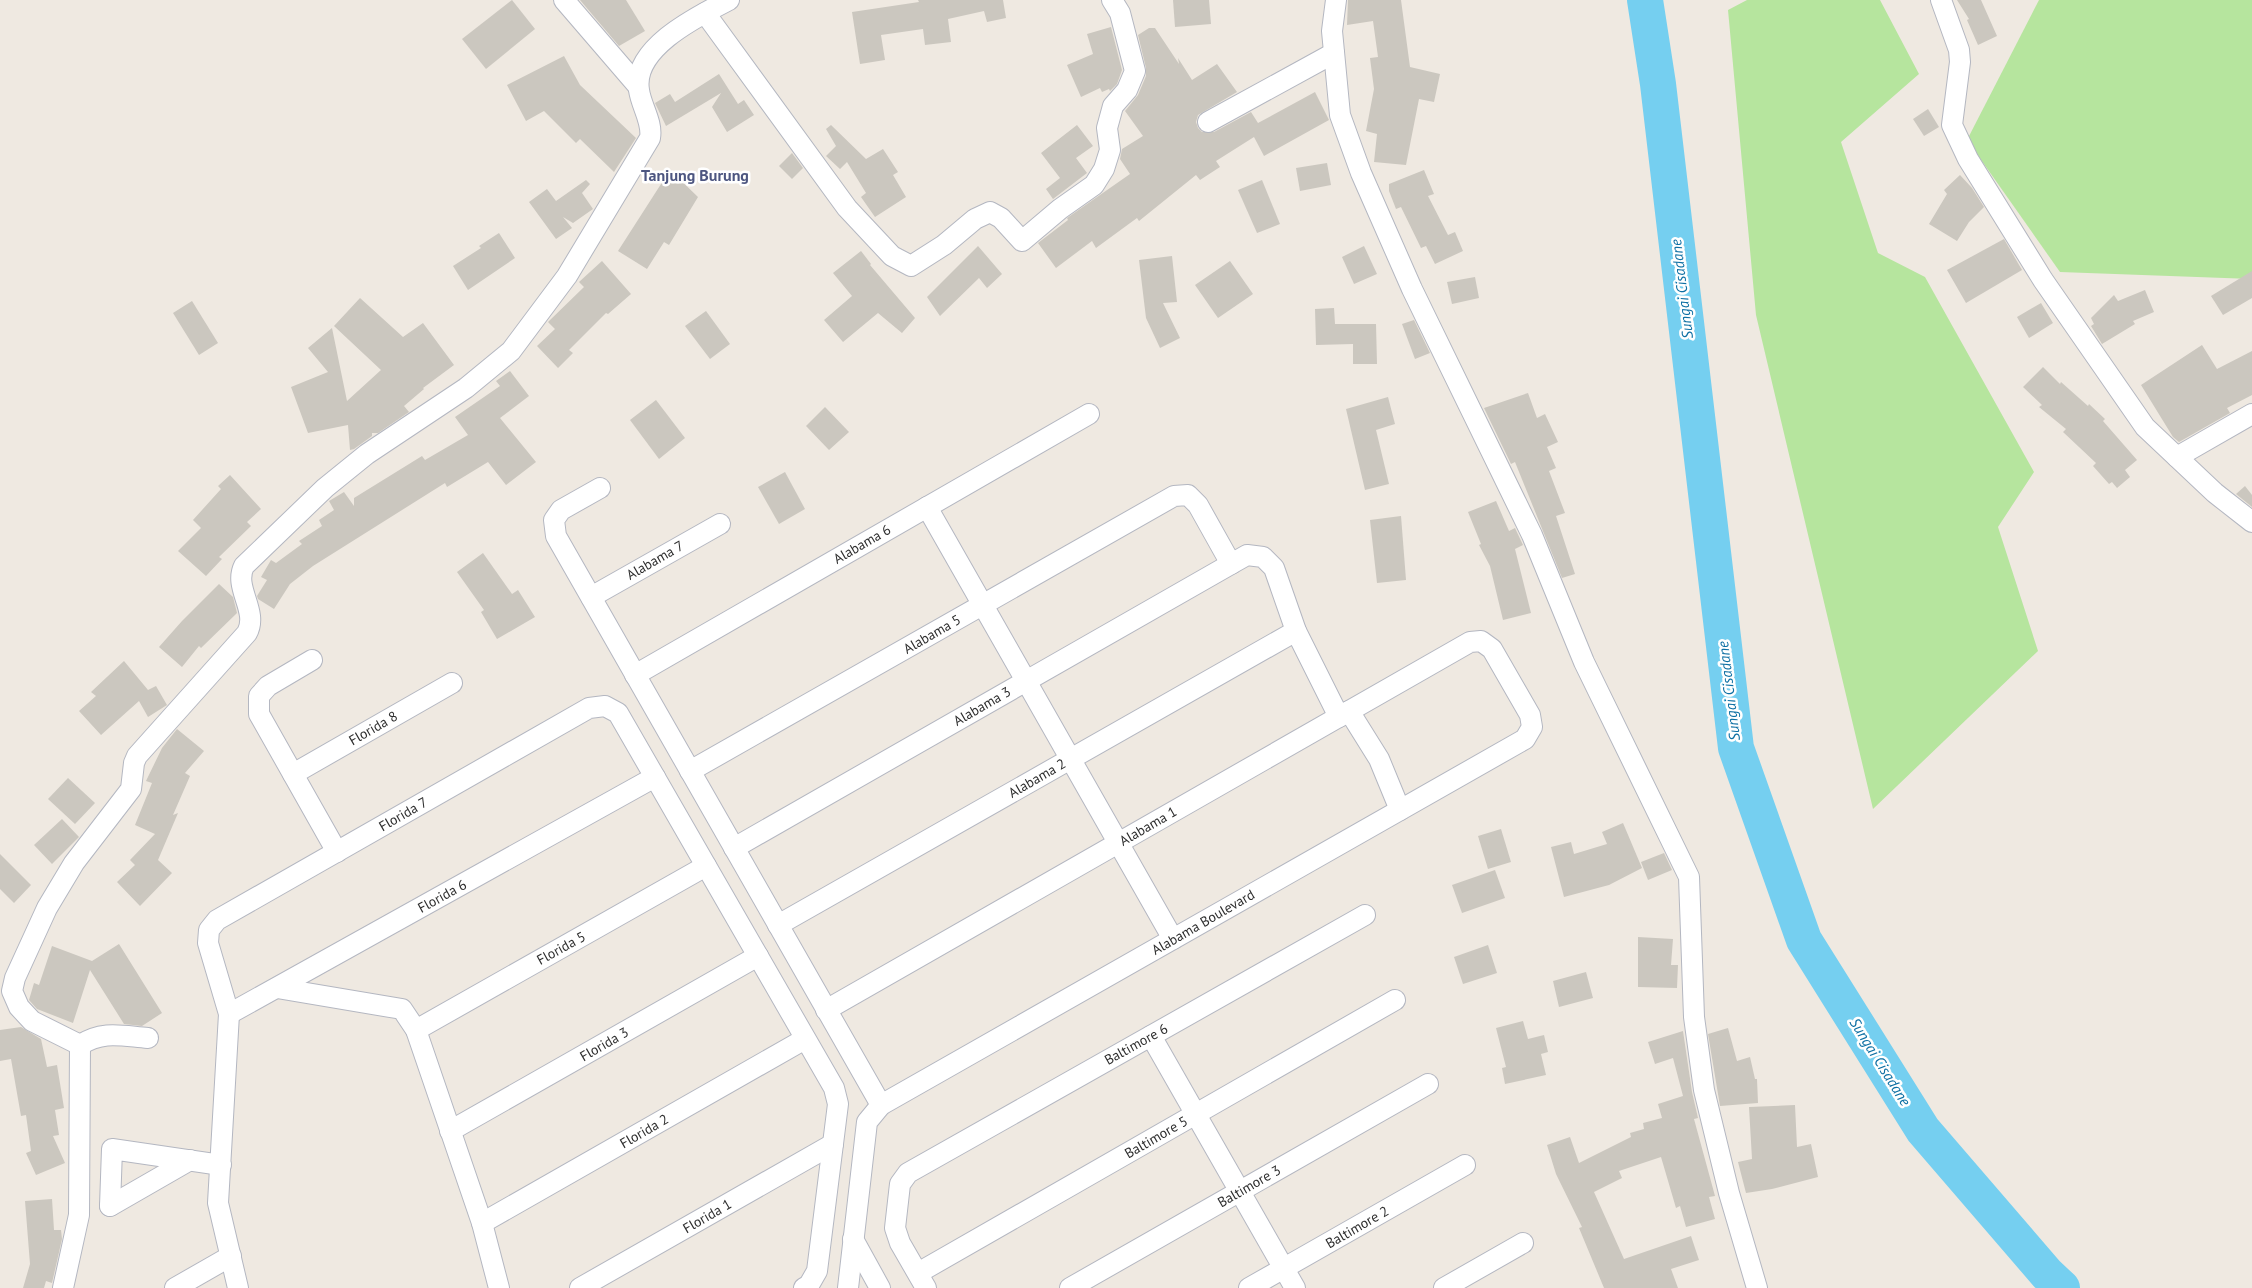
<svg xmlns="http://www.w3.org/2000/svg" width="2252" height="1288" font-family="'PT Sans',sans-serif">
<rect width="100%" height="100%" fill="#efe9e1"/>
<g fill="#b6e59e">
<polygon points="1747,0 1880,0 1919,74 1841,142 1878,253 1925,277 2034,472 1998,527 2038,651 1873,809 1756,315 1728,10"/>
<polygon points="2039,0 2252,0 2252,279 2060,272 1967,140"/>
</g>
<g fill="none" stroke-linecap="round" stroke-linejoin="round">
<polyline stroke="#75cff0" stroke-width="36" points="1645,0 1658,84 1736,748 1804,940 1923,1130 2047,1274 2062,1288"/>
</g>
<g fill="#cbc7bf">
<polygon points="512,0 535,29 486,69 462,39"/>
<polygon points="580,0 626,0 645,31 619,46"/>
<polygon points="918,0 1003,0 1006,18 987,22 984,11 948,19 951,42 925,45 923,29 881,35 885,60 860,64 852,12 919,2"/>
<polygon points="1173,0 1209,0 1211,24 1175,27"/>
<polygon points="1348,0 1401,0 1410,67 1440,74 1434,102 1419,99 1406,165 1374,162 1377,134 1366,131 1374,89 1370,58 1378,57 1373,21 1347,25"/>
<polygon points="1957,0 1981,0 1997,36 1978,45 1967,20 1969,19"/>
<polygon points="1111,27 1122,70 1117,84 1110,91 1109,89 1102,92 1100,88 1081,97 1067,65 1093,54 1087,34"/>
<polygon points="1149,28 1155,28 1179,64 1178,58 1192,80 1217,64 1237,92 1198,115 1196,122 1198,128 1202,132 1214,132 1251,112 1258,123 1315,92 1329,120 1264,156 1254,137 1216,161 1220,167 1200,180 1196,175 1139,221 1137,218 1096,248 1092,241 1056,268 1038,243 1068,220 1067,218 1130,174 1120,159 1122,149 1143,136 1125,111 1138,95 1146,76 1146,68 1138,35"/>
<polygon points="564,56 580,85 636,138 614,172 580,139 576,143 544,111 526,121 507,85"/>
<polygon points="719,74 738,104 744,100 754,115 727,132 712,107 721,93 666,126 655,103 670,94 675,102"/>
<polygon points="1928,109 1939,127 1924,136 1913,119"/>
<polygon points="831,125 866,159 883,149 898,172 893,175 906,197 875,217 861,197 866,193 847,162 840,169 826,156 836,146 826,129"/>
<polygon points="1077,125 1093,146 1076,158 1087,173 1053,199 1046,189 1060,178 1041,153"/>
<polygon points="792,153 803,168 792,179 779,166"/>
<polygon points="1327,163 1331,185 1300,191 1296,168"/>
<polygon points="670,170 698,197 669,245 664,242 647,269 618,251"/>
<polygon points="1424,170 1434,194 1428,196 1448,235 1455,232 1463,251 1435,264 1426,246 1421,248 1401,207 1396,209 1389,191 1389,184"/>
<polygon points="1960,175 1972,188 1984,207 1969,222 1957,241 1929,224 1947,194 1944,190"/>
<polygon points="586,180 590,184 582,193 593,209 573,223 563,217 572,228 556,239 529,202 547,189 556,201"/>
<polygon points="1262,180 1280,224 1257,233 1238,190"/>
<polygon points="499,233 515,258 468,290 453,266 481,248 479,246"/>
<polygon points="2004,239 2022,270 1966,303 1947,270"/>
<polygon points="978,246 1002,274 987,288 979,278 940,316 927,297"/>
<polygon points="1364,246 1377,274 1354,284 1342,257"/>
<polygon points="861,251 871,264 870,265 915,318 902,333 878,313 843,342 824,320 852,296 833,273"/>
<polygon points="1172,256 1177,302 1163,303 1180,338 1160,348 1146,318 1139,260"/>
<polygon points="602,261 631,294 608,314 606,313 569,350 573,353 558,368 537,346 555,329 548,322 584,287 579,282"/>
<polygon points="1230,261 1253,294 1218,318 1195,285"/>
<polygon points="2252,271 2252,298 2223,315 2211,296"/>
<polygon points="1475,277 1479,298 1452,304 1447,282"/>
<polygon points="2145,290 2154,312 2133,321 2135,324 2102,344 2091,326 2094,324 2091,318 2114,295 2118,301"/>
<polygon points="360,298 403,337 423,323 454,365 423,388 424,389 404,406 409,412 378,433 372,433 372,436 354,449 350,450 348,425 308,433 291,387 328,372 308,348 332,328 347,401 381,370 334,326"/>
<polygon points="192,301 218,343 199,355 173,313"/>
<polygon points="2041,303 2053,323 2029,338 2017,317"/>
<polygon points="1334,308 1335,324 1376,324 1377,364 1353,364 1353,344 1316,345 1315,309"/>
<polygon points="706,311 730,344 710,359 685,326"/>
<polygon points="1414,320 1430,353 1415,359 1402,324"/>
<polygon points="2202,345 2217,369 2252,351 2252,395 2227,408 2230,413 2179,442 2173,437 2141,385"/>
<polygon points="2043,367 2060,384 2061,382 2088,406 2089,404 2105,419 2103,421 2137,460 2125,470 2130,477 2117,488 2112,482 2109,484 2093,466 2096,463 2063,432 2066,429 2039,407 2042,405 2023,387"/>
<polygon points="510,371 529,396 500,418 536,462 506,485 488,462 447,487 445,483 313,566 290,584 274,609 258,599 257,596 267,580 261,577 271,560 276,563 302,544 299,541 322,526 319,520 334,510 329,501 344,492 354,506 354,498 422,456 425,460 468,435 455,417 500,386 496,381"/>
<polygon points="1528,393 1537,418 1545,414 1558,442 1547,447 1556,468 1549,471 1565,513 1556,516 1575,574 1562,578 1515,462 1511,464 1484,408"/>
<polygon points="1388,397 1395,424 1376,430 1389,484 1365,490 1346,409"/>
<polygon points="656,400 685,438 659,459 630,420"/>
<polygon points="825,407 849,432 829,450 806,426"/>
<polygon points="785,472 805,509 779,524 758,487"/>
<polygon points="230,475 261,509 247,522 251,526 219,557 222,559 206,576 178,551 201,528 193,520 221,489 218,486"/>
<polygon points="2245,486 2252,495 2252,507 2236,494"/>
<polygon points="1496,501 1509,531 1515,528 1523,545 1515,549 1531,613 1503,620 1490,566 1479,545 1481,544 1468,512"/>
<polygon points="1401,516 1406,580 1377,583 1370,520"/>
<polygon points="483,553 512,594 518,590 535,617 497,639 481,612 484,610 457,572"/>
<polygon points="219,584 233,597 237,613 201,648 199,646 182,667 159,647 182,621"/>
<polygon points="124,661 148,690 156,686 167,705 148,717 139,701 101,735 79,711 96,696 91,692"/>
<polygon points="177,729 204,751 185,773 190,776 173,815 178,813 158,860 172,873 140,906 117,882 135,865 130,860 155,834 135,825 152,783 146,781 162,748"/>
<polygon points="68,778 95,803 75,824 48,799"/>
<polygon points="62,819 79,837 52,864 34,845"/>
<polygon points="1623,823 1642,868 1609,885 1564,897 1551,847 1571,842 1574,854 1607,844 1602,832"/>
<polygon points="1501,829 1511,862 1488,869 1478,836"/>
<polygon points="1664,853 1672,870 1648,880 1641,862"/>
<polygon points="0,854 31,885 14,903 0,889"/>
<polygon points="1495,870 1505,898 1462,913 1452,885"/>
<polygon points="1638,937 1673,939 1671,965 1678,965 1677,988 1638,987"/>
<polygon points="119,944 162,1013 142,1026 124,1024 90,970 73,1023 37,1009 29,1000 34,983 39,985 52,946 92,961"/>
<polygon points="1488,945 1497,973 1463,984 1454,957"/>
<polygon points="1586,972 1593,998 1559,1007 1553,981"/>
<polygon points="1523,1021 1528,1039 1544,1035 1548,1052 1541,1054 1546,1075 1505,1084 1502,1068 1506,1067 1496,1028"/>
<polygon points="21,1027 41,1039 47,1067 57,1065 64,1108 55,1110 59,1135 53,1136 65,1163 36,1175 26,1153 31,1151 26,1115 21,1116 11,1059 0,1061 0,1030"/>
<polygon points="1728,1028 1737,1061 1750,1057 1755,1079 1757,1079 1758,1103 1720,1106 1708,1034"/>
<polygon points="1683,1031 1692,1092 1698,1118 1694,1119 1715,1196 1709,1197 1715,1219 1686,1227 1680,1206 1676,1208 1661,1157 1619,1171 1622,1178 1594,1192 1624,1259 1691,1236 1699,1260 1671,1269 1678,1288 1604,1288 1579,1228 1582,1227 1556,1174 1547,1145 1570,1137 1579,1163 1631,1137 1630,1133 1644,1129 1643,1123 1662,1118 1658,1104 1683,1096 1673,1058 1655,1064 1648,1042"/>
<polygon points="1795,1105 1797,1147 1811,1144 1818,1177 1772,1189 1746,1193 1738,1162 1752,1159 1749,1107"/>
<polygon points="52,1199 54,1230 61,1230 62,1239 52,1283 46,1281 44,1288 23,1288 30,1264 25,1201"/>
</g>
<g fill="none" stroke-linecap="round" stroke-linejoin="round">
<g stroke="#b4b7c1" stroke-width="22">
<g id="minor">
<polyline points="564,0 638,86"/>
<polyline points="1336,0 1332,31 1340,115 1361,173 1412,289 1532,535 1584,662 1689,877 1694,1017 1704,1090 1729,1193 1757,1288"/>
<polyline points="1941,0 1959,50 1960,62 1952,125 1968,159 2043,280 2145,427 2215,493 2252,522"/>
<polyline points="705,13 847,208 892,256 911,266 944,245 975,219 990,212 1001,218 1022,241 1060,209 1094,185 1104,169 1110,150 1107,128 1113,106 1127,90 1135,71 1120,13 1112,0"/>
<polyline points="1208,122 1334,53"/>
<polyline points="2177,457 2252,414"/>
<polyline points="600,488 561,510 554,520 556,536 881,1105"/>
<polyline points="927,507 1173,939"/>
<polyline points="591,597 720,524"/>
<polyline points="312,660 268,686 259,696 259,714 337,852"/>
<polyline points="635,675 1089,414"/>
<polyline points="1349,711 1379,759 1400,810"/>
<polyline points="690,771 1174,496 1188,495 1198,505 1231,564 1247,555 1263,557 1274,568 1296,631 1339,717"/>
<polyline points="293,774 452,683"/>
<polyline points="734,848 1231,564"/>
<polyline points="778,925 1296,631"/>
<polyline points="277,988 402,1009 416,1030 482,1223 499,1288"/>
<polyline points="826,1010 1470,642 1481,641 1492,649 1530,715 1532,727 1525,739 881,1105 867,1122 848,1288"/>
<polyline points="229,1014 655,777"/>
<polyline points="416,1030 706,866"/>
<polyline points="1151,1036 1295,1288"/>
<path d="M80 1045C103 1030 122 1036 148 1038"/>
<polyline points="450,1131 758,956"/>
<polyline points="110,1206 112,1149 221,1165"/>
<polyline points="110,1206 190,1160"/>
<polyline points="482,1223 805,1039"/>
<polyline points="853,1239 880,1288"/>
<polyline points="918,1273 1395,1000"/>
<path d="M63 1288 79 1215 80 1045 32 1021 19 1007 12 991 15 978 47 908 74 863 131 789 134 763 137 756 247 633C259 611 233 588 244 566L325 488 367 454 466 388 511 351 567 276 650 138C653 122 641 106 639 90 632 48 698 16 729 0"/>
<polyline points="175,1288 231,1256"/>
<polyline points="238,1288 218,1203 229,1014 208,943 209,930 217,920 589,708 605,706 618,713 834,1088 838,1104 817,1271 809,1285 804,1288"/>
<polyline points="580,1288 833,1144"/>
<polyline points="926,1288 900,1243 895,1228 900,1184 908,1173 1365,915"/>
<polyline points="1070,1288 1428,1084"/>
<polyline points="1249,1288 1465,1165"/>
<polyline points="1444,1288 1523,1243"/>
</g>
</g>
<use href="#minor" stroke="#fff" stroke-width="20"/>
</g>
<g text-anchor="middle" stroke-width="5" stroke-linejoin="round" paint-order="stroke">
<g font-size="14" fill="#2e2e2e" stroke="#fff">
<text transform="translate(862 544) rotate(-30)" y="5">Alabama 6</text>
<text transform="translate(655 560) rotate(-30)" y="5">Alabama 7</text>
<text transform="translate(932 634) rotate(-30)" y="5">Alabama 5</text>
<text transform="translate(982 706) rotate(-30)" y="5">Alabama 3</text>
<text transform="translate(373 728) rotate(-30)" y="5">Florida 8</text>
<text transform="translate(1037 778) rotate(-30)" y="5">Alabama 2</text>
<text transform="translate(403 814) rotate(-30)" y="5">Florida 7</text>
<text transform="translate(1148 826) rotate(-30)" y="5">Alabama 1</text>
<text transform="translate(442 896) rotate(-29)" y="5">Florida 6</text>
<text transform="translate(1203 922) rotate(-30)" y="5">Alabama Boulevard</text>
<text transform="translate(561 948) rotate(-29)" y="5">Florida 5</text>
<text transform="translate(604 1044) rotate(-30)" y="5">Florida 3</text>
<text transform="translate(1136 1044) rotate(-29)" y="5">Baltimore 6</text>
<text transform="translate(644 1131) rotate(-30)" y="5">Florida 2</text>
<text transform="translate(1156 1137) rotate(-30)" y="5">Baltimore 5</text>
<text transform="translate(1249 1186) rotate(-30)" y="5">Baltimore 3</text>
<text transform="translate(707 1216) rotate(-30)" y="5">Florida 1</text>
<text transform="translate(1357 1227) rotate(-30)" y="5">Baltimore 2</text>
</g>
<g font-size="15" font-style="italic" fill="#0d6fa3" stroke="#fff">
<text transform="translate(1682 289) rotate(-97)" y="5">Sungai Cisadane</text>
<text transform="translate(1729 691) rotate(-97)" y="5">Sungai Cisadane</text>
<text transform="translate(1880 1062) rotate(58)" y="5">Sungai Cisadane</text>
</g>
<g font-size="16" font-weight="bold" fill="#4d5680" stroke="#fff">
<text x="695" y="181">Tanjung Burung</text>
</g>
</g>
</svg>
